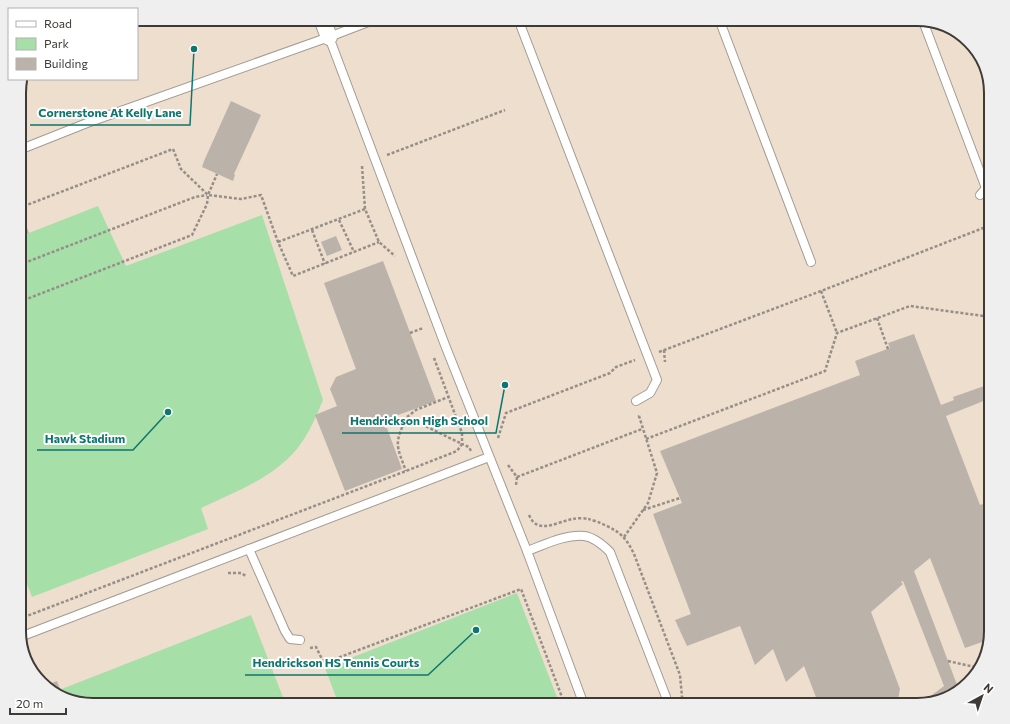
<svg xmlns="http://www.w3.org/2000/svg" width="1010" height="724" font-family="Commissioner,sans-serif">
<rect width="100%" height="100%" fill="#f1e8de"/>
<polygon fill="#eddece" points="137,19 917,19 962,34 983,60 991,93 991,631 976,676 950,697 917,705 93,705 48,690 29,668 19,635 19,88 22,79 137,79"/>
<g fill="#a7dfa8">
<path d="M98 206 126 266 262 215 323 400C317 414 311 429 302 442 279 476 237 491 201 508L208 529 32 597 25 579 19 581V222L29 233Z"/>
<polygon points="517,593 560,705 339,705 325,668"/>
<polygon points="251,615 286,705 93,705 54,692"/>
</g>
<g fill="#bbb3aa">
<polygon points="231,101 261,115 234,174 235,175 233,181 202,167 204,161"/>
<polygon points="24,220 29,233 19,236 19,222"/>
<polygon points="336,236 342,250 327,256 321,242"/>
<polygon points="383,261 436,401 382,421 385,428 387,428 402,469 345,491 315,415 337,406 330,389 336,377 356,369 324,283"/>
<polygon points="914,334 941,405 954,400 953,397 987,385 988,387 991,386 991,398 946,416 980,505 991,501 991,631 988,640 965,648 930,558 914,571 959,690 950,697 920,704 944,686 903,581 901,582 903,584 871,612 900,689 897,705 847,698 827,705 819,705 804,666 786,682 773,649 755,665 740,626 687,646 675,620 691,614 653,514 682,503 660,451 860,375 855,361 890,348 888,343"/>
<polygon points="57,681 60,689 54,692 48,690 44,686"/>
</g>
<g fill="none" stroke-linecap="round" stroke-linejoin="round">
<g stroke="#a49b92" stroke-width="10">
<g id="service">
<polyline points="518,19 657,380 650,393 636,401"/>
<polyline points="719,19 811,262"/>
<polyline points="923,21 986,188 980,195"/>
<polyline points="329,37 445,345 527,551 584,705"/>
<polyline points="19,150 87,123 329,37 376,19"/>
<polyline points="249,549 285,631 290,639 300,640"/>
<path d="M527 551C544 545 565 534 584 536 593 537 603 545 610 552L666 697 665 705"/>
<polyline points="20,637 489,457"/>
</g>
</g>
<g stroke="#a49b92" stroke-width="18">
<polyline id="minor" points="322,19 329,37"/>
</g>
<g stroke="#968f88" stroke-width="2.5" stroke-dasharray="3 2" stroke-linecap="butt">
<polyline points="387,155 505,110"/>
<polyline points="362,166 365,209 379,242 395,256"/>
<polyline points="19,208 173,149 181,169 208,195 241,199 261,195 278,242 293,276 379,242"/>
<polyline points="339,220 354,252"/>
<polyline points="312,230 325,264"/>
<polyline points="278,242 365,209"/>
<polyline points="19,265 195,197 207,195"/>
<polyline points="821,291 837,333"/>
<polyline points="19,302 192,235 207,204 208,195 217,174"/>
<polyline points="877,318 888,349"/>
<polyline points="410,333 423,328"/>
<polyline points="664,350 665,362"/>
<polyline points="659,352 821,291 991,225"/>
<polyline points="434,358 462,433 462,444 469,447 471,451"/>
<polyline points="407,417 416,410 448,397"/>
<polyline points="498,438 506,413 610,373 616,367 635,360"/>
<polyline points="646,439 825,371 837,333 910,306 991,317"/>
<polyline points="508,465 517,477 516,485"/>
<polyline points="517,477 642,429"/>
<polyline points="643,510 680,498"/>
<path d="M529 515C538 536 558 521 573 519 577 518 584 518 588 519 598 521 618 530 624 538 628 542 631 548 634 554L680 675 682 697 680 705"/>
<polyline points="624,537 648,503 657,473 639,416 640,415"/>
<polyline points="228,573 241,573 246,576"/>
<path d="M19 619 406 471 457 451 462 444 407 417C394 443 396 445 406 471"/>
<polyline points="310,648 316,647 324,663 521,589 565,705"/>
<polyline points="948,661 979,668"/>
</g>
<use href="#service" stroke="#fff" stroke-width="8"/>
<use href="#minor" stroke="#fff" stroke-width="16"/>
</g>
<path d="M0 0H1010V724H0ZM93 26H917A67 67 0 0 1 984 93V631A67 67 0 0 1 917 698H93A67 67 0 0 1 26 631V93A67 67 0 0 1 93 26Z" fill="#f0efef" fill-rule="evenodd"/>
<path fill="none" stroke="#3e3a36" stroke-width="2" d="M93 26H917A67 67 0 0 1 984 93V631A67 67 0 0 1 917 698H93A67 67 0 0 1 26 631V93A67 67 0 0 1 93 26Z"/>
<path fill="none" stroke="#0f766e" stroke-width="1.5" d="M194 49L190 125H30M505 385L496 433H342M168 412L133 450H37M476 630L428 675H245"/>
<g fill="#0f766e" stroke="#fff" stroke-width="1.5">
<circle cx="194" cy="49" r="4"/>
<circle cx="505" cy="385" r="4"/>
<circle cx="168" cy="412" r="4"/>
<circle cx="476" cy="630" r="4"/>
</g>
<g font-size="12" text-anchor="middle" font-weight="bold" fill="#0f766e" stroke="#fff" stroke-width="4" stroke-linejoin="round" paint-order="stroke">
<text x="110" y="117">Cornerstone At Kelly Lane</text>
<text x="419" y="425">Hendrickson High School</text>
<text x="85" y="443">Hawk Stadium</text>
<text x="336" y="667">Hendrickson HS Tennis Courts</text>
</g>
<rect x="8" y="8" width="130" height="72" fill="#ffffff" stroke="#b2b0af"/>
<rect x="16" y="21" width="20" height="6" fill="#ffffff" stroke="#b2b0af"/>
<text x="44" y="28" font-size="12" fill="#3e3a36">Road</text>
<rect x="16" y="38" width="20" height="12" fill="#a7dfa8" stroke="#b2b0af"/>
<text x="44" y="48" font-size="12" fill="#3e3a36">Park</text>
<rect x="16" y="58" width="20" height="12" fill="#bbb3aa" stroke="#b2b0af"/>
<text x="44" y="68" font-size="12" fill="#3e3a36">Building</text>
<g transform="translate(982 696) rotate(40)" stroke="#ffffff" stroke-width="3" paint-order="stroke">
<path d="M0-3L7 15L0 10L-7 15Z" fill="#3e3a36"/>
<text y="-6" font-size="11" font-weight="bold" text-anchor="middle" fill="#3e3a36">N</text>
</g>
<path d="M10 708v6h56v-6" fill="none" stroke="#3e3a36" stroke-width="2"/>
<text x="16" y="708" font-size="12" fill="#3e3a36" stroke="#ffffff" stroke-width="3" paint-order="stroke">20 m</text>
</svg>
